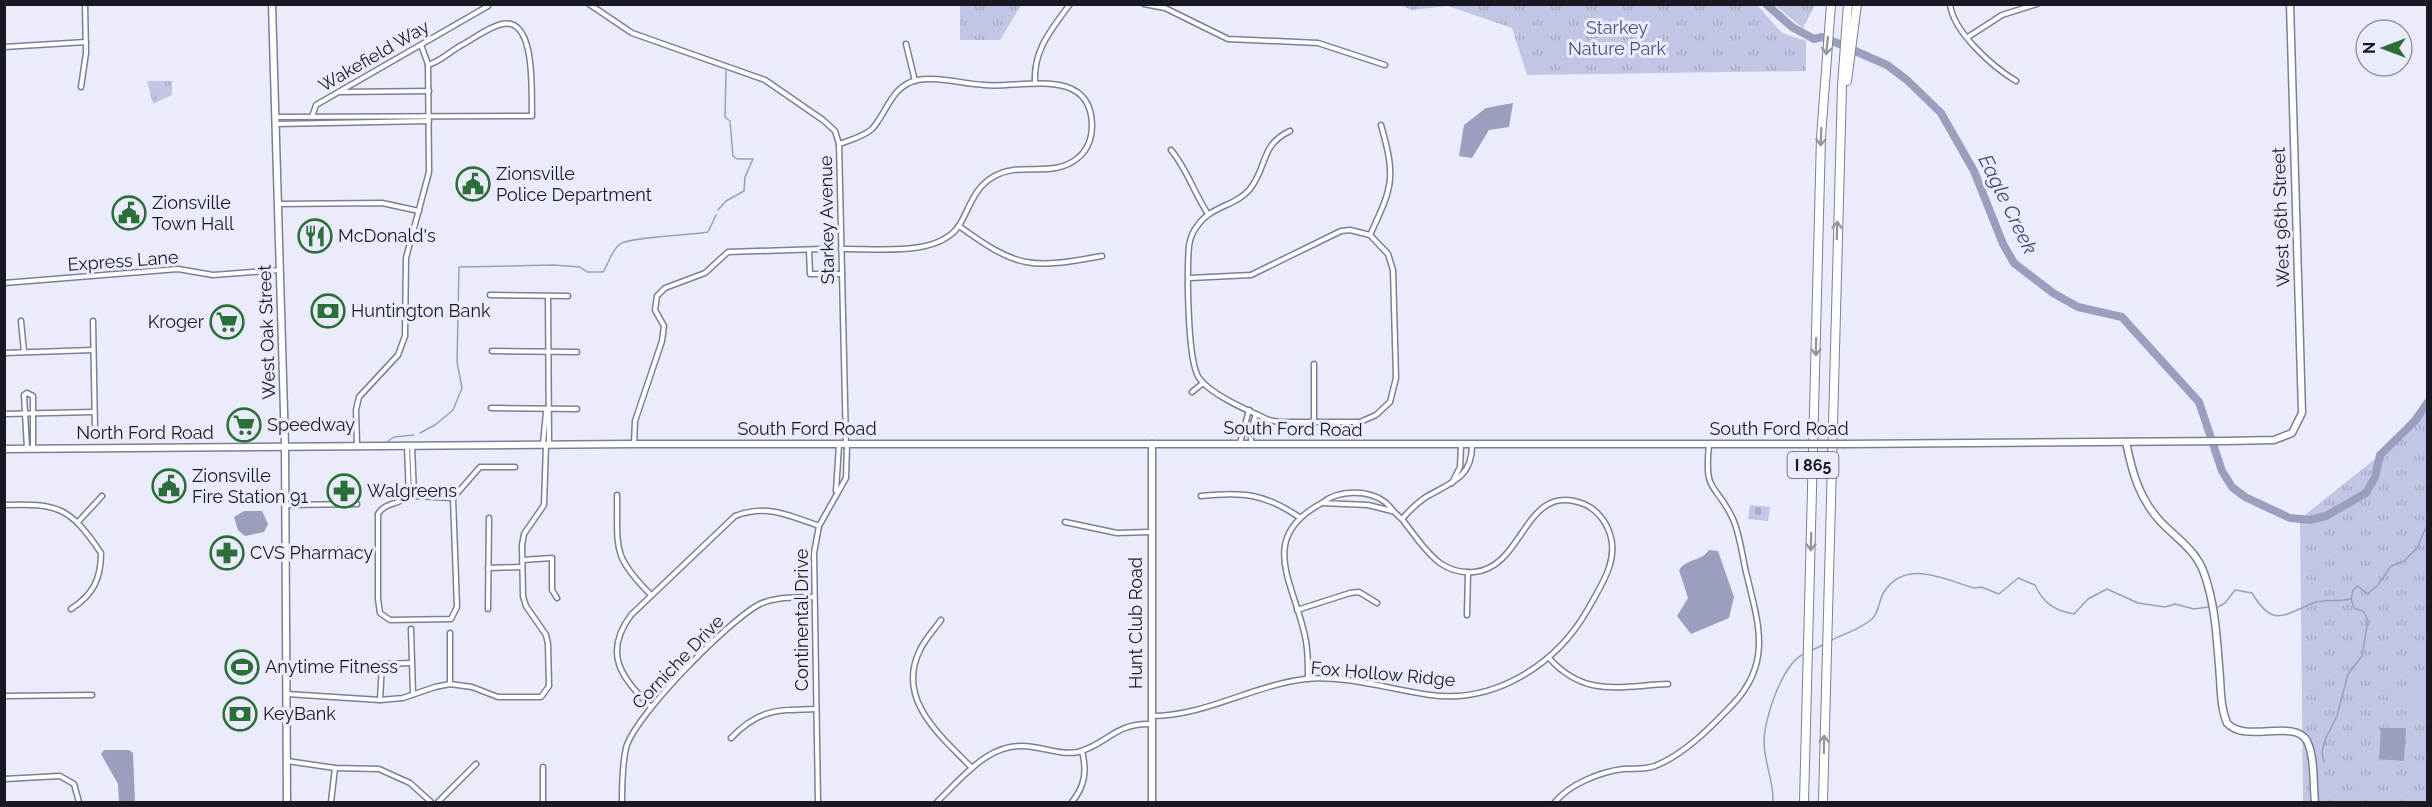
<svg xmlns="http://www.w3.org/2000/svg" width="2432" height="807" font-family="Raleway,sans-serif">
<defs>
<pattern id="grass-tufts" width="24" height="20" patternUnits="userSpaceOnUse" patternTransform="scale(1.5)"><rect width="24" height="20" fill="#c2c6e4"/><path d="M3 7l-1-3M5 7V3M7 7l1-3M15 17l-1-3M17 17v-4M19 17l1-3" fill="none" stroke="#a6aac3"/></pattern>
<pattern id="cemetery-stones" width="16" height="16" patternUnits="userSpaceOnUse" patternTransform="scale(1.5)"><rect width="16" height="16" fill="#c2c6e4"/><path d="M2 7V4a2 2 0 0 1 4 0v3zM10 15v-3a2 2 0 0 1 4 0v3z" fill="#a6aac3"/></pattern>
</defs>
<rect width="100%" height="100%" fill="#eaecfc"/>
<g fill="url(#grass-tufts)">
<polygon points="960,5 960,4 1021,5 1000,40 960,40"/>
<polygon points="1400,5 1757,5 1782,33 1806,41 1806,71 1527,75 1512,28 1448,6 1412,10"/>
<polygon points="1775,5 1815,5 1803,28"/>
<polygon points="147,81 172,81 172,95 153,104"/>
<polygon points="2427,399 2427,802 2303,802 2300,519 2380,455"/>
</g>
<polygon fill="url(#cemetery-stones)" points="1750,505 1770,507 1768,521 1748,519"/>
<polygon fill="#c2c6e4" points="2427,680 2427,714 2408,712 2410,682"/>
<g fill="#9b9ebd">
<polygon points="1513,103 1509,127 1489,130 1472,158 1459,156 1464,125 1486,108"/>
<polygon points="244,511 262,511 268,524 264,532 245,536 238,530 234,517"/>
<path d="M1709 550 1718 551 1734 597 1729 618 1691 634 1677 616 1688 598 1679 570C1687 558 1701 562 1709 550Z"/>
<polygon points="2381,728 2406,728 2404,761 2379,759"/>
<polygon points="104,750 129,750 133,753 135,802 119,802 118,784 101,754"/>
</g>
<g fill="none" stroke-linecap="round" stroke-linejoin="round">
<g stroke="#9b9ebd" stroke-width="1.5">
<polyline points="718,210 726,201 744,191 745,177 753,159 737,159 733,156 730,121 725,117 726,71"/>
<path d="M420 433 435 425 453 410 462 388 457 362 459 267 554 265 580 267 587 272H603C609 263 611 251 620 244 629 237 692 235 708 232L716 215"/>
<polyline points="388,441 394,437 414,435"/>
<path d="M2218 607 2225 603 2235 590 2252 593C2273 629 2285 614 2313 603 2324 599 2339 602 2351 599"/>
<path d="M1832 640C1844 634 1863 628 1873 618 1879 611 1879 600 1884 592 1906 558 1945 580 1974 588L1981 587 1999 594 2018 578 2035 585C2043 603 2055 611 2074 614L2088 599 2107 589 2138 603 2165 607 2175 604 2194 609 2208 607"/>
<polyline points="1810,651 1825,644"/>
<polyline points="2324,762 2322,752 2325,740 2337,716 2348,674 2362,656 2368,620 2363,611 2354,608 2351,599 2353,590 2358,586 2367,594 2378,585 2391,566 2404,561 2417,548 2428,523"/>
<path d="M1773 802C1774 782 1764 762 1764 742 1764 718 1783 661 1806 653"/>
</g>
<polyline stroke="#9b9ebd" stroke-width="8" points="1766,4 1792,27 1814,39 1822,37 1837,43 1887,65 1907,80 1941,113 1974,171 2003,244 2014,263 2053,293 2078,307 2122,317 2129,325 2199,402 2222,471 2232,487 2245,497 2290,518 2310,520 2326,516 2366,493 2375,477 2380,455 2415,421 2428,402"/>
<g stroke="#7d7f97" stroke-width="7">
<g id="street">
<polyline points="589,4 632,33 765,80 823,120 835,131 839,144 846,444"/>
<polyline points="1144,4 1165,8 1228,39 1318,43 1385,65"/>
<path d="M1950 4C1953 32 1993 67 2016 81"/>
<polyline points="1968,37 2002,15 2037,4"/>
<polyline points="906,44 915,81"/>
<polyline points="4,47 86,42"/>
<path d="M1035 83C1033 50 1051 30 1070 4"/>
<polyline points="81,87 86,53 85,4"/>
<polyline points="341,92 429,91"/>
<path d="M276 117 532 116C531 96 537 16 502 24 488 27 472 40 460 46 448 53 441 61 428 65"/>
<polyline points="312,117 316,105 488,6"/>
<polyline points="276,124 429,121"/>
<path d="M839 144C850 140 863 137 872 129 887 113 891 86 917 80 938 76 963 84 984 85 1020 89 1091 65 1092 125 1092 137 1088 149 1079 157 1053 180 1020 160 993 177 974 188 970 207 960 224 940 258 875 248 841 249"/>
<path d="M1171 150C1187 169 1194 193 1208 214"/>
<polyline points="278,204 382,203 419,211"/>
<path d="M959 226C1018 269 1031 269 1102 256"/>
<path d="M1370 235C1393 186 1396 178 1381 125"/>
<polyline points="809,250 810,274 842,274"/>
<path d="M1190 278 1251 275 1341 231 1350 230 1370 235 1388 254 1393 270 1396 378 1390 402 1376 415 1360 422H1279L1269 420C1249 411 1211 395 1199 378 1187 361 1187 269 1189 246 1190 238 1193 231 1198 225 1211 206 1236 206 1250 189 1268 166 1260 145 1290 131"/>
<polyline points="4,283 178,269 213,275 280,270"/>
<polyline points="490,295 568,296"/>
<polyline points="548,296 549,444"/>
<polyline points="21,321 24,352"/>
<polyline points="93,321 95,431"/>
<polyline points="492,351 577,352"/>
<polyline points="4,353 93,350"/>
<polyline points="1192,392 1203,383"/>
<polyline points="491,408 577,409"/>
<polyline points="4,414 94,412"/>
<polyline points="1314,422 1314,364"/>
<polyline points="1240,443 1249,410"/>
<polyline points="1251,443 1251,430 1256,414"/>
<polyline points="543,444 546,412"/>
<polyline points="634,444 635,421 662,341 664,326 655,310 657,296 665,288 705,273 728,252 822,249"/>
<polyline points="357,446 356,410 359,397 398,355 405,336 406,258 429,172 428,64 421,45"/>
<polyline points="407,446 409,496"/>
<polyline points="412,446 414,496"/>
<polyline points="27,448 24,395 27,393 33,396 33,448"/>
<polyline points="1452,483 1460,467 1461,446"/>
<polyline points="836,491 839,445"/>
<path d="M617 495C618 549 611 555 651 595"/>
<path d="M409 496C399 505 385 502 378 514V599L380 613 390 620 451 619 457 607 453 498"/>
<polyline points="415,496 453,498"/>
<path d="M1201 496C1242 492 1264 493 1299 517"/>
<polyline points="453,498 480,467 515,467"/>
<path d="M4 505C58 503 70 507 101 553 101 579 93 595 71 609"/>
<polyline points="286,505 357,504"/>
<path d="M1392 511 1368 505 1322 503C1338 490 1368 489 1385 502 1391 507 1395 514 1402 519 1409 511 1417 503 1426 497 1450 483 1472 478 1472 446"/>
<polyline points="78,522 102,496"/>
<polyline points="1065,522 1117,533 1150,532"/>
<polyline points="522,560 552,558 552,590 557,598"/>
<polyline points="488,568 522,567"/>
<polyline points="488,609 489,518"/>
<polyline points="1297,610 1350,593 1359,592 1377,603"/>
<polyline points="1467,615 1468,572"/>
<path d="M941 620C934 630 925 639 920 650 895 700 942 737 972 768"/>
<polyline points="411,629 413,694"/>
<polyline points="450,633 450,684"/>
<path d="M1549 658C1585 698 1619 686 1668 684"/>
<path d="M1308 679C1308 662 1308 645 1303 628 1290 577 1260 536 1322 503"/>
<polyline points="287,694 380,700 403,698 435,687 450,684 472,687 498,697 541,697 549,686 548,644 546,635 526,606 523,596 522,545 524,534 544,505 546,445"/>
<polyline points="4,696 92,695"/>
<polyline points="380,700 382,664 411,663"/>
<path d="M651 707C622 678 602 654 631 615L735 516C766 504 789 515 819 526"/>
<path d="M1152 716C1205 716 1251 686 1305 679 1346 675 1389 689 1430 695 1495 704 1557 664 1588 609 1600 587 1619 561 1610 534 1606 521 1596 509 1584 504 1524 480 1525 568 1474 572 1462 573 1450 570 1440 563 1425 552 1413 533 1402 519"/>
<path d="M731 738C759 709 777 710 816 709"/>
<polyline points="287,761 335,768 379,769 410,783 431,802"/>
<polyline points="543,767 543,802"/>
<polyline points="4,779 60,776 74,784 79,802"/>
<polyline points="331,802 335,768"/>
<polyline points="438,802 476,764"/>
<path d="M622 802C622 784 622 766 626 748 634 716 730 619 760 604 777 596 796 598 814 597"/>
<polyline points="818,802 814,553 819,526 846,478 847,445"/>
<path d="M937 802C964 776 991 739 1033 747 1048 749 1063 755 1078 752 1108 744 1114 723 1151 724"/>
<path d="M1072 802C1085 786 1087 771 1082 751"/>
<path d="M1555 802C1570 784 1600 772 1623 769 1634 768 1644 770 1655 766 1685 754 1711 727 1733 704 1773 662 1758 622 1746 572 1742 555 1740 535 1733 519 1715 481 1704 495 1709 445"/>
</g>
</g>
<g stroke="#7d7f97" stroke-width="9">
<g id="secondary">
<polyline points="272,4 285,446 287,802"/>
<path d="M2126 442C2132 472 2139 498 2160 521 2176 538 2196 550 2204 573 2216 606 2217 643 2220 678 2221 693 2221 709 2227 723 2246 744 2294 718 2307 741 2315 757 2313 785 2315 802"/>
<polyline points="1846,444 2226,441 2274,440 2292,433 2302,413 2290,4"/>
<polyline points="4,449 634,444 1799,444"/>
<polyline points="1152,802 1152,444"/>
</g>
</g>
<g stroke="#7d7f97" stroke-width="10">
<g id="highway">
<polyline points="1847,81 1857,4"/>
<polyline points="1804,802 1821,137 1831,4"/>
<polyline points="1823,802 1842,86 1848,4"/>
</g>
</g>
<use href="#street" stroke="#fff" stroke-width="4"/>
<use href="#secondary" stroke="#fff" stroke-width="6"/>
<use href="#highway" stroke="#fff" stroke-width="8"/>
<g stroke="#7d7f97" stroke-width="9" stroke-linecap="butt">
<polyline id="secondary-bridge" points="1799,444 1846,444"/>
</g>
<use href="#secondary-bridge" stroke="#fff" stroke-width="6"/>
</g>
<defs><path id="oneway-shaft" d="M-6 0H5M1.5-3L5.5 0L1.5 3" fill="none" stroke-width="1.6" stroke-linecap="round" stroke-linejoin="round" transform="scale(1.5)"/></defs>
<g stroke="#97989c">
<use href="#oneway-shaft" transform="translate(1827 46) rotate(96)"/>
<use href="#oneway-shaft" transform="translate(1821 137) rotate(92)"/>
<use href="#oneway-shaft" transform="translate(1837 230) rotate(-89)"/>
<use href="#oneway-shaft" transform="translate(1816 347) rotate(91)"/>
<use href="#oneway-shaft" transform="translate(1811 542) rotate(91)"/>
<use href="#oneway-shaft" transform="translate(1824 744) rotate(-89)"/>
</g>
<defs>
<g id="civic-ring" transform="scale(1.725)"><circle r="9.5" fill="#eaecfc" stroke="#2d6f3a" stroke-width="1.5"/><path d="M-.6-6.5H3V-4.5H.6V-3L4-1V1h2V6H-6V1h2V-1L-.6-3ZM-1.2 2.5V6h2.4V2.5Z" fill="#2d6f3a"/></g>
<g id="restaurant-ring" transform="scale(1.725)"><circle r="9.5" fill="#eaecfc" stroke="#2d6f3a" stroke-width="1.5"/><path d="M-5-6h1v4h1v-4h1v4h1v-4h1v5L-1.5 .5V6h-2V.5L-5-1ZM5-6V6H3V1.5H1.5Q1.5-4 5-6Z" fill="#2d6f3a"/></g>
<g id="bank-ring" transform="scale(1.725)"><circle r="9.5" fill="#eaecfc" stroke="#2d6f3a" stroke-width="1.5"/><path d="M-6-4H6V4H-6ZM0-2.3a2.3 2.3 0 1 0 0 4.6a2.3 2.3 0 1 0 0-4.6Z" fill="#2d6f3a"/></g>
<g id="supermarket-ring" transform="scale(1.725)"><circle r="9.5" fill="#eaecfc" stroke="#2d6f3a" stroke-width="1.5"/><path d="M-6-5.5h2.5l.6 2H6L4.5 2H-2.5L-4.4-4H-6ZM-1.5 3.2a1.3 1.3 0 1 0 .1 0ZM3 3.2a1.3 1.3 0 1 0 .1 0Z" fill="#2d6f3a"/></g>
<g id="pharmacy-ring" transform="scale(1.725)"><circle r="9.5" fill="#eaecfc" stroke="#2d6f3a" stroke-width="1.5"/><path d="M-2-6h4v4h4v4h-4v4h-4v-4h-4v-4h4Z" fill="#2d6f3a"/></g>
<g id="stadium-ring" transform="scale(1.725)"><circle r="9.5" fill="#eaecfc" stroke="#2d6f3a" stroke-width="1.5"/><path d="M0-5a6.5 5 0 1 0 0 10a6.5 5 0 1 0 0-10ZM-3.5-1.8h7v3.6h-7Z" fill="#2d6f3a"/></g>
</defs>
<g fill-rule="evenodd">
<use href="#civic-ring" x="473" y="184"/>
<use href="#civic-ring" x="129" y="213"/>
<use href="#restaurant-ring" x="315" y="236"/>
<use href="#bank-ring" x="328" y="311"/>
<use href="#supermarket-ring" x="227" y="322"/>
<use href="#supermarket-ring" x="244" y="425"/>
<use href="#civic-ring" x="169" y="486"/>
<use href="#pharmacy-ring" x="344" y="491"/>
<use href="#pharmacy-ring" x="227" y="553"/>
<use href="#stadium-ring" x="242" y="667"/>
<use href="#bank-ring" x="240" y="714"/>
</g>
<g text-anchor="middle" stroke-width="6" stroke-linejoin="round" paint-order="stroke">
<rect fill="#eaecfc" stroke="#575863" stroke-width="1.5" x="1787.5" y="452" width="51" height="26" rx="4.5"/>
<g font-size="16" font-weight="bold" fill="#181922">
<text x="1813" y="471">I 865</text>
</g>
<g font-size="18" fill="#4e517f" stroke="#eaecfc">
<text x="1617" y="34">Starkey<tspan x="1617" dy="21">Nature Park</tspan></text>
</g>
<g font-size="18" fill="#181922" stroke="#eaecfc">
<text transform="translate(374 56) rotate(-30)" y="6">Wakefield Way</text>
<text transform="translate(2281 217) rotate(-92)" y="6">West 96th Street</text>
<text transform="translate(827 220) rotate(-91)" y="6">Starkey Avenue</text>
<text transform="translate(123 261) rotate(-4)" y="6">Express Lane</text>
<text transform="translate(267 332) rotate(-92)" y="6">West Oak Street</text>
<text x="807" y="435">South Ford Road</text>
<text transform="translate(1293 429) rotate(1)" y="6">South Ford Road</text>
<text x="1779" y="435">South Ford Road</text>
<text x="145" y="439">North Ford Road</text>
<text transform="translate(802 620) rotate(-90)" y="6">Continental Drive</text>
<text transform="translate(1136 623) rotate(-90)" y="6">Hunt Club Road</text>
<text transform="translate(678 662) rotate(-46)" y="6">Corniche Drive</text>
<text transform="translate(1383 674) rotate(5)" y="6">Fox Hollow Ridge</text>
</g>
<g font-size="18" fill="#181922" stroke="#eaecfc" text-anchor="start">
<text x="496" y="180">Zionsville<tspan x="496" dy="21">Police Department</tspan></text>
<text x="152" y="209">Zionsville<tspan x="152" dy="21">Town Hall</tspan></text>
<text x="338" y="242">McDonald's</text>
<text x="351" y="317">Huntington Bank</text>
<text x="204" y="328" text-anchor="end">Kroger</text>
<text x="267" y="431">Speedway</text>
<text x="192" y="482">Zionsville<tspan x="192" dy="21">Fire Station 91</tspan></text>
<text x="367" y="497">Walgreens</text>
<text x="250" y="559">CVS Pharmacy</text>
<text x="265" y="673">Anytime Fitness</text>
<text x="263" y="720">KeyBank</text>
</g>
<g font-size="20" font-style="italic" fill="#444673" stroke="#eaecfc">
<text transform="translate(2008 204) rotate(64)" y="7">Eagle Creek</text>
</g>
</g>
<rect width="2432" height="807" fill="none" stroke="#181922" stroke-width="12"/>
<g transform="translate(2384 48) rotate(270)"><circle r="28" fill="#eaecfc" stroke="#9698a5" stroke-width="1.5"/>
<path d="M0-4.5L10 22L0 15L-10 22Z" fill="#2d6f3a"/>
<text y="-9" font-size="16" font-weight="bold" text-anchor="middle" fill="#181922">N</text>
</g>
</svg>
